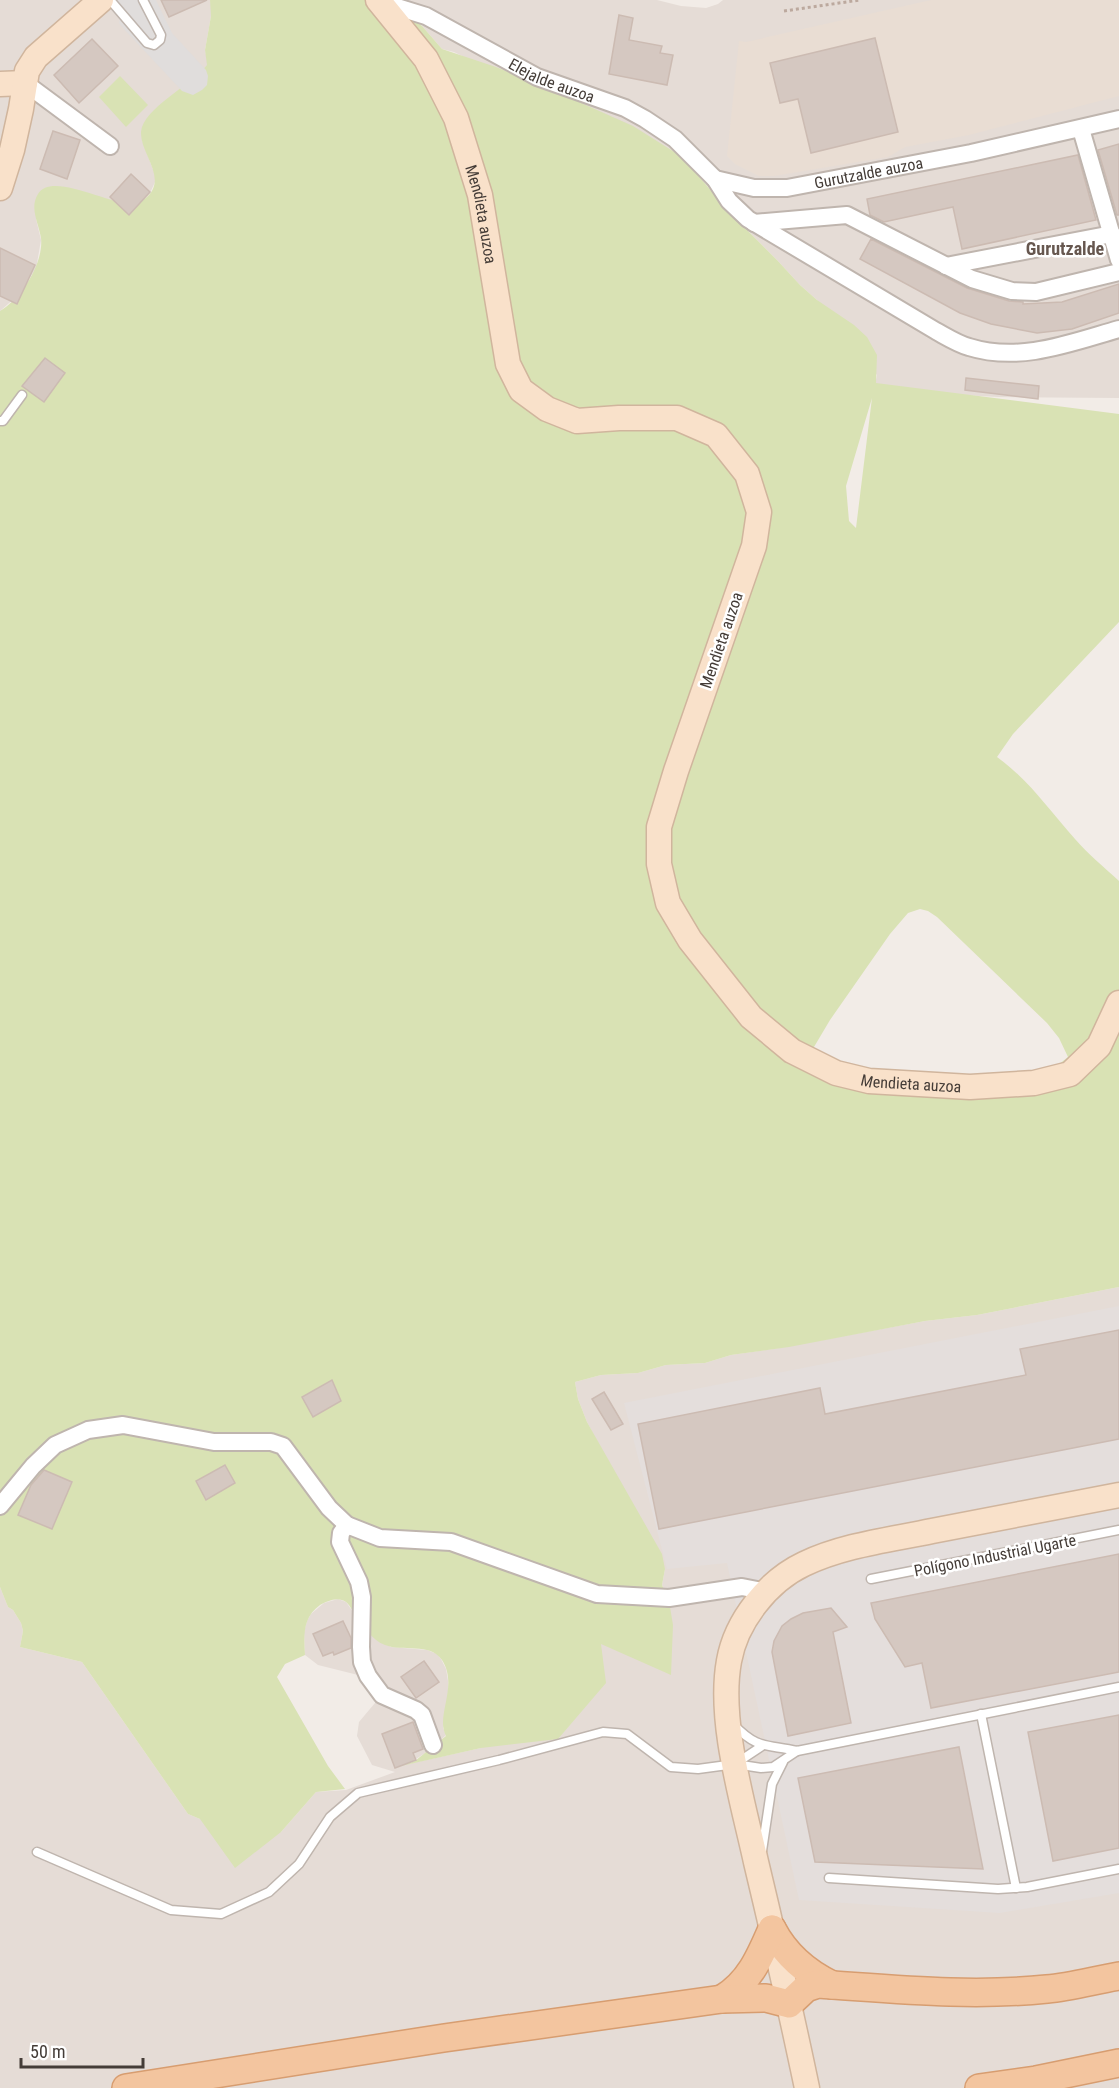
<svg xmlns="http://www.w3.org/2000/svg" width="1119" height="2088" font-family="'Roboto Condensed',sans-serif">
<rect width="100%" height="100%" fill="#f2ece7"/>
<g fill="#e5dcd6">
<polygon points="0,0 210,0 211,4 211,16 205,50 208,65 142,140 155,175 155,182 150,193 138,203 36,219 41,240 36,269 17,296 0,311"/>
<polygon points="394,0 657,0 681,6 706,8 718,4 723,0 1119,0 1119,398 998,397 874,390 877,375 817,300 800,285 777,260 730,213 691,167 454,52 442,49 422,26"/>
<polygon points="1119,1287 1119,2088 0,2088 0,1587 8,1607 13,1610 21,1623 23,1631 20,1647 82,1662 188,1814 200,1819 281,1832 316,1792 346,1790 395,1772 372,1765 357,1736 359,1722 380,1697 362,1676 318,1665 305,1655 304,1632 307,1621 311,1614 324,1603 338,1599 346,1602 369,1634 391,1647 427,1650 437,1654 441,1659 446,1669 448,1681 448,1699 443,1728 446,1735 430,1750 408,1764 481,1748 601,1644 669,1601 662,1585 665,1569 587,1422 578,1399 575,1382 601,1375 638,1373 666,1365 705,1363 731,1355 773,1349 925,1321 977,1315"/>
</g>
<polygon fill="#e4dedc" points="1119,1306 1119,1893 1000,1913 799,1900 727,1563 667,1569 624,1403"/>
<polygon fill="#e9ddd3" points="931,0 1119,0 1119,96 969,135 905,147 888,157 774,176 759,176 735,164 727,156 739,41 746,42"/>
<g fill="#d9e2b4" fill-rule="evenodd">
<path d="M210 0H394L422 26 442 49 496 67 570 98 633 126 676 153 691 167 730 213 777 260 800 285 817 300 854 325 867 337 877 355 876 383 1119 414V622L1013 734 997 757C1030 781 1048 809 1075 839 1088 854 1104 867 1119 881V1287L977 1315 925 1321 789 1347 731 1355 705 1363 666 1365 638 1373 601 1375 575 1382 578 1399 587 1422 662 1554 665 1569 662 1585 669 1601 673 1625 671 1675 601 1644 606 1683 558 1739 481 1748 401 1766 415 1761 446 1736C435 1716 459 1686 442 1660 430 1642 402 1652 385 1645 371 1640 363 1625 354 1613 352 1610 349 1604 346 1602 338 1596 327 1601 320 1605 302 1618 304 1636 305 1655L285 1664 277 1677 328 1766 345 1789 316 1792 281 1832 235 1868 200 1819 188 1814 82 1662 20 1647 23 1631 21 1623 13 1610 8 1607 0 1587V311C21 299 44 263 41 238 39 224 29 208 38 194 52 170 113 208 137 203 140 202 145 199 148 196 167 177 140 153 141 132 143 108 193 84 207 65L205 50 211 16ZM872 398 856 528 849 521 846 486ZM920 909 928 911 937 917 1047 1023 1059 1038 1068 1057 1058 1065 1039 1072 952 1076 862 1072 811 1052 830 1020 890 934 908 913Z"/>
<polygon points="120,76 148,105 126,127 99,97"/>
</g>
<polygon fill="#e0dddc" points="113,0 156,0 172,33 206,70 208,76 207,85 202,90 193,95 182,91 123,28 119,23 120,18 108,5"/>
<g fill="#d5c8c1" stroke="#ccbbb2" stroke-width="1.5">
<polygon points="161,0 207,0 169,17"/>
<polygon points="619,15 633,18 629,40 662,46 660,53 673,55 667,85 609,74"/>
<polygon points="875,38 898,132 811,153 798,99 780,103 770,63"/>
<polygon points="92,39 118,66 79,103 54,75"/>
<polygon points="53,131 80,140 67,179 40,169"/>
<polygon points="1119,144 1119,215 1117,215 1098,150"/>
<polygon points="1078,155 1096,220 962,249 953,207 884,222 870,215 867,199"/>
<polygon points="131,174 150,192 129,215 110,197"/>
<polygon points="871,239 967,288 1009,301 1023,302 1023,304 1062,302 1119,284 1119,313 1072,329 1037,333 991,324 960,313 860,259"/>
<polygon points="0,248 35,265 17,304 0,296"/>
<polygon points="45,358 65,373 44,402 22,386"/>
<polygon points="966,378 1039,386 1038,399 965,390"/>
<polygon points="1119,1330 1119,1439 659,1529 638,1424 820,1388 825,1414 1026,1375 1020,1349"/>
<polygon points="332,1380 341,1401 313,1417 302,1397"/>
<polygon points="604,1392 623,1424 611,1430 592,1399"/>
<polygon points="225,1465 235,1483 206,1500 196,1481"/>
<polygon points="44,1470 72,1482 52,1529 18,1515 31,1485"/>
<polygon points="1119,1554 1119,1672 931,1708 922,1663 905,1667 875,1619 871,1603"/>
<polygon points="831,1608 847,1627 833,1632 851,1723 788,1736 772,1652 774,1641 782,1626 791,1619 803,1613"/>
<polygon points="343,1621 351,1638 351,1648 334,1655 333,1652 323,1656 313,1634"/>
<polygon points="424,1661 439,1682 416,1698 401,1677"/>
<polygon points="1119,1715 1119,1848 1053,1861 1028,1732"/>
<polygon points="413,1722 423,1749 413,1753 416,1760 395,1768 382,1734"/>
<polygon points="959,1747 983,1869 815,1862 798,1778"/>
</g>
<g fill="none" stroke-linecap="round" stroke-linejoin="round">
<g stroke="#bfb5ae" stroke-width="11">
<g id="lane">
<polyline points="110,0 147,43 154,45 160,40 161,35 143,0"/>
<polyline points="0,421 3,421 22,395"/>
<polyline points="871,1579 1119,1530"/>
<polyline points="981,1714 1016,1888"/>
<path d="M733 1724C758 1750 766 1744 797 1751L1119 1687"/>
<polyline points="738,1762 762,1746"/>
<polyline points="762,1851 772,1784 783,1762"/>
<polyline points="37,1852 171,1910 221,1914 269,1892 299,1864 330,1817 358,1793 499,1760 603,1732 627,1734 671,1767 698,1769 735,1764 761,1768 773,1767 797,1751"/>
<polyline points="829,1878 998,1889 1027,1887 1119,1869"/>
</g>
</g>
<g stroke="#bfb5ae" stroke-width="20">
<g id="street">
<path id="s1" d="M386 8 397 7 426 16 537 77 625 108 645 119 675 139 715 179 729 201 748 219 936 331C947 337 958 344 969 347 1020 363 1070 343 1119 329"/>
<polyline points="25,83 110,146"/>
<polyline points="1081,129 1119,260"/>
<path id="s2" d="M715 179 754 188H787L971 153 1119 119"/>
<polyline points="754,223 847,215 972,279 1012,291 1036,292 1119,272"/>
<polyline points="946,266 1112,234"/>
<polyline points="0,1506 33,1466 55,1445 88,1430 123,1425 214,1442 271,1442 283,1446 329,1508 347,1525 380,1538 451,1542 597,1594 669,1598 742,1587 767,1592"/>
<polyline points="347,1525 341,1533 340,1542 359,1582 362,1597 361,1647 362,1662 368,1676 382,1695 416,1710 422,1715 433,1745"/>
</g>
</g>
<g stroke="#d0b59d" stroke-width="27">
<g id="secondary">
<path id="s3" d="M378 0 426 59 456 118 480 195 508 364 521 390 547 409 577 421 619 418H677L716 435 747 474 759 512 754 546 676 771 659 827V864L668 903 690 940 751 1017 792 1051 836 1073 869 1081 970 1087 1034 1083 1070 1074 1099 1046 1119 1003"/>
<polyline points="0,84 25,83"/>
<polyline points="0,188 12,150 21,109 27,71 36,57 101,0"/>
<path d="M807 2088C791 2012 774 1937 756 1862 743 1802 718 1721 729 1661 736 1621 768 1581 804 1564 844 1545 889 1540 932 1531 994 1519 1057 1507 1119 1495"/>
</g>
</g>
<g stroke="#d79d70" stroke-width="30">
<g id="primary">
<path d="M772 1929C785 1954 807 1973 832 1985"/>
<path d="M722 1999C749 1983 760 1957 772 1929"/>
<path d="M126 2088 444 2038 722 1999 766 1998 789 2004 806 1988 818 1984C894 1989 970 1997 1047 1989 1071 1987 1095 1980 1119 1976"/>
<polyline points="979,2088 1036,2080 1119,2063"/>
</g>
</g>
<polyline stroke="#bca99e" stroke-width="3" stroke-dasharray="3 3" stroke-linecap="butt" points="784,11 860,0"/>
<use href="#lane" stroke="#fff" stroke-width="8"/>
<use href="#street" stroke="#fff" stroke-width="16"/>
<use href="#secondary" stroke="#f9e1ca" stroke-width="24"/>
<use href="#primary" stroke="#f3c59f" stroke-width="27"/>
</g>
<g text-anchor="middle" stroke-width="5" stroke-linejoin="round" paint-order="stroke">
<g font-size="16" fill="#443c37" stroke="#fff">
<text dy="6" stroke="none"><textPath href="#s1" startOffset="183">Elejalde auzoa</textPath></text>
<text dy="6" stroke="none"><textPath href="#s2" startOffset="156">Gurutzalde auzoa</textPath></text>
<text dy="6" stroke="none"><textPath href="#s3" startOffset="242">Mendieta auzoa</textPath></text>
<text transform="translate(721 640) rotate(-71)" y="6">Mendieta auzoa</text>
<text dy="6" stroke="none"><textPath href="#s3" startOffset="1448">Mendieta auzoa</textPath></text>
<text transform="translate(995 1555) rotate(-11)" y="6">Polígono Industrial Ugarte</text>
</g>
<g font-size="18" font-weight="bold" fill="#66574f" stroke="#fff">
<text x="1065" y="255">Gurutzalde</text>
</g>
</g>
<path d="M21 2058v9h122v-9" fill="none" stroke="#443c37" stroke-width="3"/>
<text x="30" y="2058" font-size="18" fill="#443c37" stroke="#ffffff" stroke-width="4.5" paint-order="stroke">50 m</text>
</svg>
